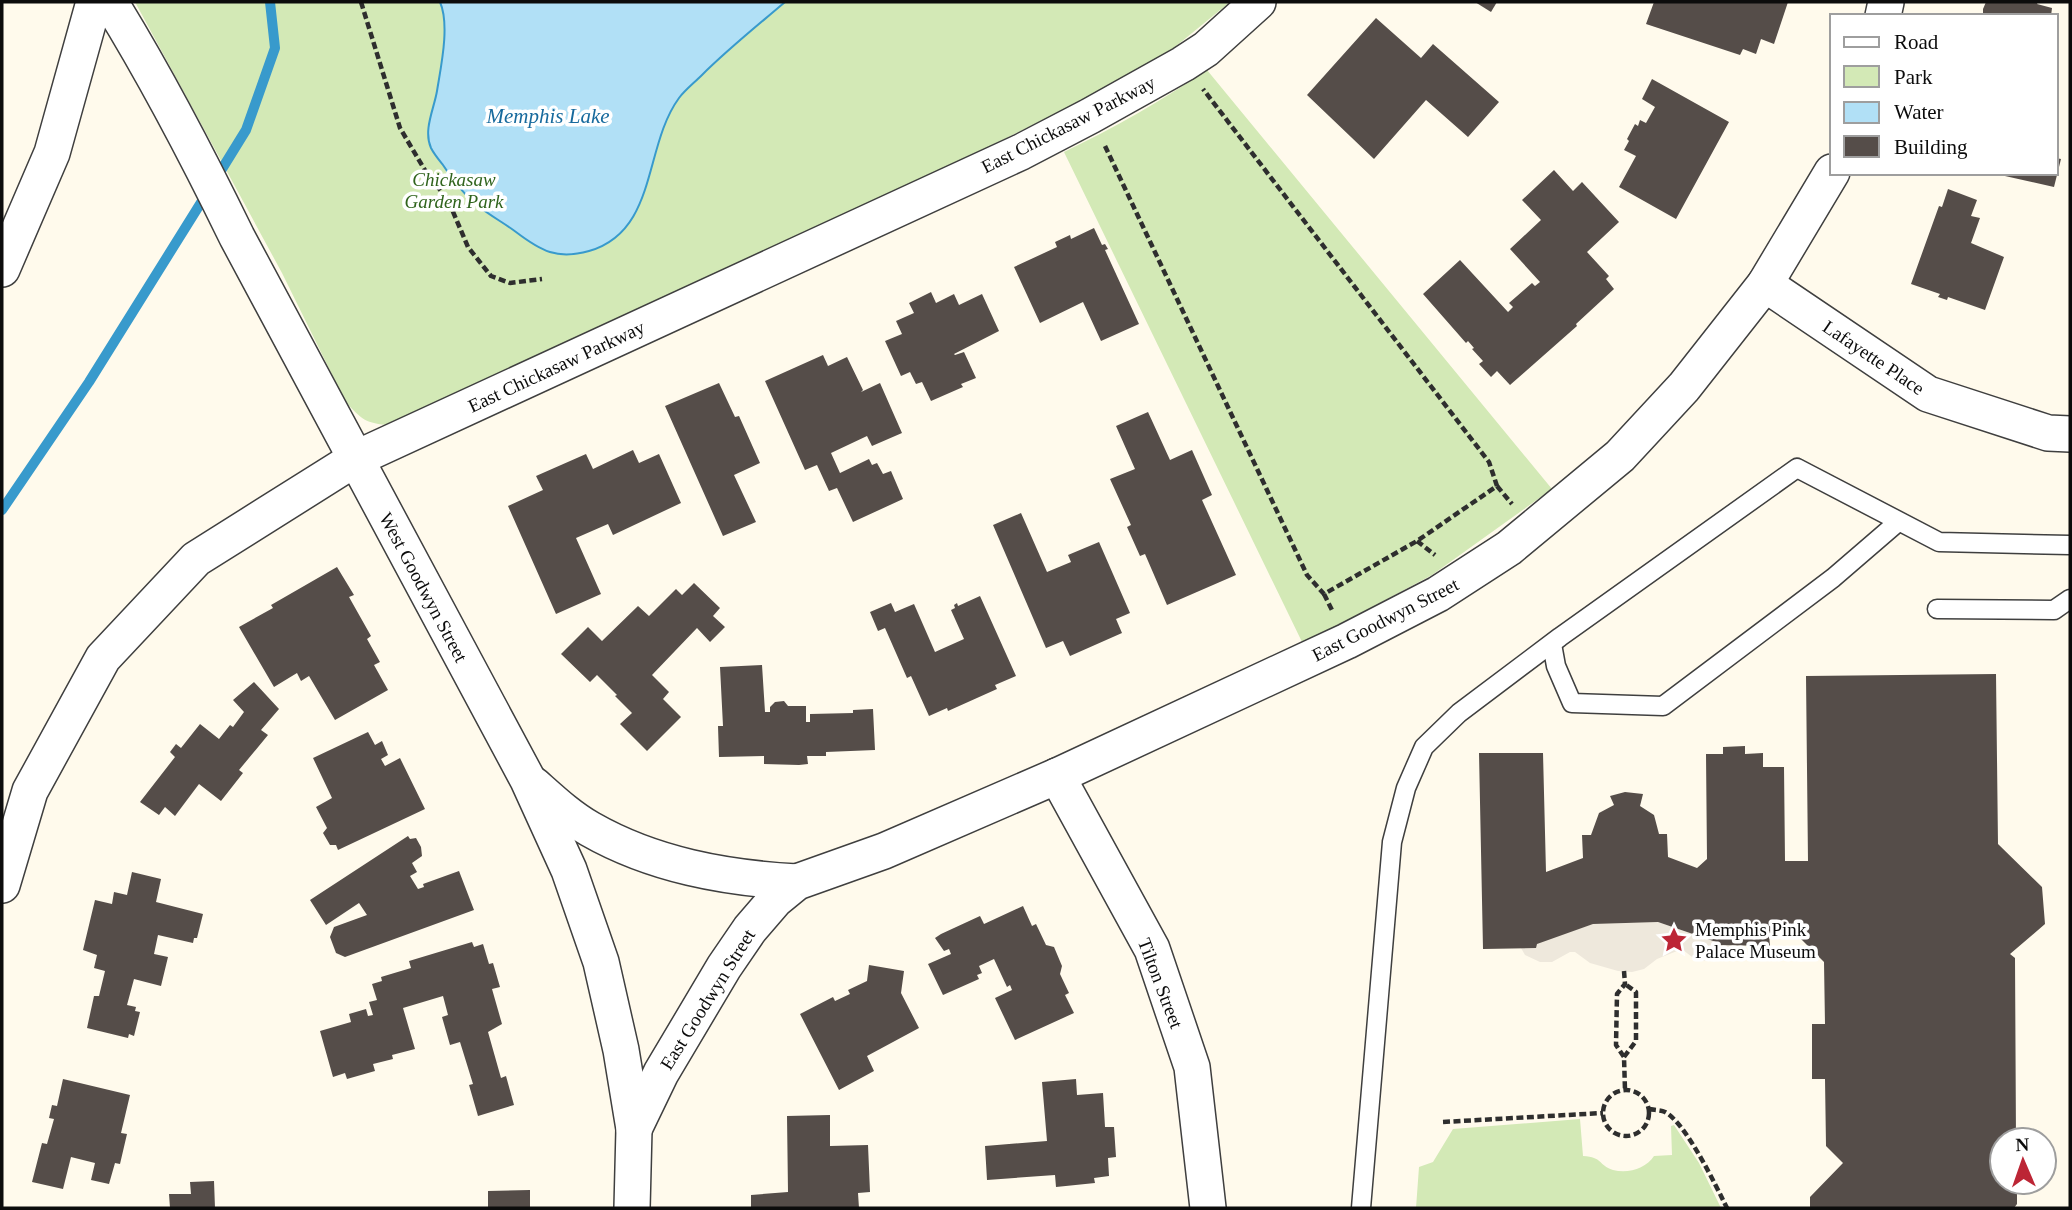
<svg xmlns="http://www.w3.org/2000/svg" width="2072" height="1210" font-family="'Times New Roman',serif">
<rect width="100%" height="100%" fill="#fffaec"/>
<g fill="#d3e9b6">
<path d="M135 2H1230L1170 51 1113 85 982 150 390 425C366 424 361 419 345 401L282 273Z"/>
<path d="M1207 70 1552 489 1432 575 1303 644 1064 152C1114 128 1161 101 1207 70Z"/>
<path d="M1580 1119 1583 1156C1603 1157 1598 1165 1613 1170 1629 1174 1646 1168 1654 1156L1672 1155 1671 1126 1674 1125 1699 1163 1721 1208H1416L1419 1167 1433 1162 1453 1129Z"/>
</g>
<polygon fill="#eee8dc" points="1658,922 1716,942 1716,945 1732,945 1727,954 1708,961 1696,960 1683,950 1677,951 1657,959 1644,969 1632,972 1618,971 1590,963 1575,952 1570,952 1552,962 1540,962 1525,955 1521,948 1593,924"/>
<path fill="#b1e0f6" stroke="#389acc" stroke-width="2" d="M440 2H785C757 26 728 49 702 75 694 83 685 90 679 98 643 147 658 231 589 251 557 260 541 251 516 232 504 223 489 215 477 205 463 194 453 180 443 165 439 160 434 154 431 148 423 130 434 109 437 91 441 66 450 25 440 2Z"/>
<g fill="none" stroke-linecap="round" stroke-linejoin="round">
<g stroke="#389acc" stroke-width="10">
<polyline points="217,177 246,130 275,48 270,2"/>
<polyline points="2,510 89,382 207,193"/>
</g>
</g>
<g fill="#554d49">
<polygon points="1475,2 1497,2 1491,12"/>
<polygon points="1654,2 1788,2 1774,44 1761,39 1756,54 1743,49 1740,55 1646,24"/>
<polygon points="1986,2 2038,2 2037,4 2052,8 2051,16 1983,16 1983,9"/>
<polygon points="1376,18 1421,58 1433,44 1499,102 1468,137 1426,100 1374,159 1307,95"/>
<polygon points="1652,79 1729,122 1676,219 1619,187 1636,156 1624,150 1629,141 1627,139 1635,124 1638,126 1640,120 1646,123 1655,107 1642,99"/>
<polygon points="2056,158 2061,159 2054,187 1996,174 2056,173"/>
<polygon points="1554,170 1573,191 1582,182 1619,222 1587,252 1609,276 1606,279 1614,289 1576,324 1577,326 1510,385 1497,371 1491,377 1479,364 1483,361 1472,349 1474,348 1468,341 1466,343 1423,294 1460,260 1508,312 1513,307 1509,303 1532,283 1535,286 1540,282 1510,249 1541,220 1522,200"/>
<polygon points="1948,189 1977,200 1971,216 1980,218 1971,243 2004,257 1985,310 1948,297 1947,300 1938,297 1940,294 1911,284 1939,206 1942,207"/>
<polygon points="1094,228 1102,245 1105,244 1108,249 1105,250 1139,324 1101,341 1083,302 1040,323 1014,267 1057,247 1055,242 1070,235 1071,239"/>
<polygon points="931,292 936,303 954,294 959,305 982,294 999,331 954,354 955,355 964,352 976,378 961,384 963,387 931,401 922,382 916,384 910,372 901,376 885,341 902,334 896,321 914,313 909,303"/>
<polygon points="823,355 828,366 847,357 863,390 861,392 880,383 902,433 872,446 867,436 831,453 840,473 869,459 872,465 877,463 883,474 891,471 903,499 853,522 837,488 829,491 817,465 805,470 765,381"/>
<polygon points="719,383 735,417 739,416 760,463 734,475 756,522 723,536 665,406"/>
<polygon points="1148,412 1170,460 1192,450 1212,495 1202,500 1236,575 1167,605 1145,554 1140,556 1127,527 1131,525 1110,479 1135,469 1116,426"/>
<polygon points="633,450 639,463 659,454 681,503 613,535 608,524 576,538 601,594 556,614 508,506 543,490 536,476 586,454 593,469"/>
<polygon points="1021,513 1047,572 1071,562 1068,555 1099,542 1130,613 1116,619 1122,633 1070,656 1063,641 1046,648 993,525"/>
<polygon points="337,567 354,595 349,597 371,636 367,639 380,662 374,665 388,690 335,720 309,676 301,681 297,673 274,687 239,627 273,608 271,605"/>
<polygon points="694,583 720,608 713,616 725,627 710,642 697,628 652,675 669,692 663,699 681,717 647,751 620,724 632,713 615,696 617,695 597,675 590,682 561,654 588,627 602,641 638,606 649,616 676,589 682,595"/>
<polygon points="980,596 1016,676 995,685 997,689 948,711 947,708 929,716 911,676 907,678 885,628 878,631 870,612 891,603 895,612 914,604 935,652 964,639 951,610 955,608 954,605 957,603 958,606"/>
<polygon points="762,665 765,712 770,712 770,707 775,702 784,701 788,706 806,706 806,722 810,722 810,714 853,713 853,710 873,709 875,750 826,752 826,756 807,756 808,764 799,765 764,764 764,756 719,757 718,726 723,726 720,667"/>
<polygon points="1996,674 1998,844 2042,887 2045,924 2010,954 2015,958 2016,1140 2002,1140 2002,1182 2017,1182 2017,1204 2014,1208 1810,1208 1810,1197 1843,1163 1826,1146 1825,1079 1812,1079 1812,1024 1825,1024 1824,962 1794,932 1769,934 1770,946 1716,945 1716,942 1658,922 1593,924 1537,944 1536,948 1483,949 1479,753 1543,753 1546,872 1583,858 1582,835 1591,835 1599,813 1614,805 1610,796 1625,792 1643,794 1640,806 1654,815 1659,834 1667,834 1668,857 1697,868 1707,859 1706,754 1723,754 1723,747 1745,746 1745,754 1763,753 1763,767 1784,767 1785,861 1808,861 1806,676"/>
<polygon points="254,682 279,709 261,730 268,735 239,770 243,773 221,801 199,784 175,816 165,807 159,815 140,802 175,757 170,752 176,744 181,748 200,724 219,739 230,725 233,727 244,712 233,700"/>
<polygon points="368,732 375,745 382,741 388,755 381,759 385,766 400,758 425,809 338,850 336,845 330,845 323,833 327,828 316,807 332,798 313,758"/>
<polygon points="408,836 410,839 416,838 421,847 422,856 412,863 417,872 410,876 418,889 424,887 423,884 459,871 474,910 345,957 336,953 330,937 334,927 367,915 359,903 326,925 310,900"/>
<polygon points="132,872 161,879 156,902 203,914 197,938 194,938 193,943 158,935 154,954 168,957 161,986 134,979 127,1005 136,1007 135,1011 140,1012 134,1036 129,1034 128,1038 87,1028 94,996 99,996 105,971 94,968 97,955 83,950 95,900 112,904 114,892 127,895"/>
<polygon points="1023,906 1032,926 1036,924 1046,945 1054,947 1062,966 1060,974 1069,993 1065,995 1074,1013 1015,1040 995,998 1012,990 1010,985 1007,987 994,959 979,966 982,973 977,975 979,979 943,995 928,964 951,954 949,949 944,951 935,938 941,934 980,916 984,924"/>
<polygon points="472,942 474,947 483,944 489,964 493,963 500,987 492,989 502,1024 488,1032 501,1078 506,1076 514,1105 478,1116 469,1085 473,1084 460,1042 450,1045 442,1017 448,1015 443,996 403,1008 415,1049 392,1055 393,1059 373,1064 375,1071 347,1079 345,1073 333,1077 320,1031 351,1022 349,1014 366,1009 368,1016 373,1015 369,1002 377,1000 372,984 382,981 381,977 411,968 409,961"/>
<polygon points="869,965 904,971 901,993 919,1028 867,1056 874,1071 839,1090 800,1014 833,997 835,1001 850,994 848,990 867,981"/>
<polygon points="63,1079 130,1095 121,1133 127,1134 120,1164 115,1163 109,1184 91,1180 95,1163 71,1157 63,1189 32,1182 42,1143 47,1144 54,1119 49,1118 52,1105 57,1106"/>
<polygon points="1076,1079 1077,1095 1103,1093 1105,1127 1114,1127 1116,1157 1108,1158 1109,1176 1094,1178 1095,1183 1056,1187 1055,1175 987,1180 985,1146 1047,1141 1042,1082"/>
<polygon points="830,1115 830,1146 868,1145 870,1192 858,1193 859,1208 751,1208 751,1195 788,1192 787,1116"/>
<polygon points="214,1181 215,1208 170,1208 169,1194 191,1194 190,1182"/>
<polygon points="530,1190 530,1208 488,1208 488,1191"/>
</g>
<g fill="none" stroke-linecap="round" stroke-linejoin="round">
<g stroke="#3f3f3f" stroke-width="21">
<g id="lane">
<polyline points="1937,609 2054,610 2070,599"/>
<polyline points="1552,644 1556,666 1572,703 1663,706 1833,578 1898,522"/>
<polyline points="1361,1208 1392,842 1406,788 1424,747 1459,713 1560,637 1797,468 1939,542 2070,545"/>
</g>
</g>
<g stroke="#3f3f3f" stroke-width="38">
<g id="street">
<path d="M110 2C157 78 198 157 237 237L528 780 569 870 601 962 621 1050 634 1129 632 1208"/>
<polyline points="1883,16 1886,2"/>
<polyline points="2,269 52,153 94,2"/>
<polyline points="1765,284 1928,394 2048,433 2070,434"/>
<polyline points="1057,776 1152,949 1192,1067 1208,1208"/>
<path d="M534 785C552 801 569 817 590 829 653 865 725 878 797 882"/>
<polyline points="2,885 30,791 103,658 196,559 355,459 1021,152 1090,116 1183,64 1206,49 1258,2"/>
<polyline points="634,1129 661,1073 724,967 750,929 775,900 797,882 884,851 1057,776 1347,641 1438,594 1509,548 1620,456 1684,387 1765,284 1832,172"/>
</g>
</g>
<g stroke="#2e2e2e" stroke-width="4.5" stroke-dasharray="7 3.5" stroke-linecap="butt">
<polyline points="361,2 400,128 426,172 448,200 468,247 491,276 510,283 542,279"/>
<polyline points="1105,146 1307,575 1324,594 1417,541 1497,486 1489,462 1203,89"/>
<polyline points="1497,486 1512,504"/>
<polyline points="1417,541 1435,555"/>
<polyline points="1324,594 1333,612"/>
<polyline points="1624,971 1625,984 1617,994 1616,1045 1624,1057 1625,1090"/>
<polyline points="1624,1057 1636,1041 1636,992 1625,984"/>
<circle cx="1626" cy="1113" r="23"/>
<path d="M1649 1109C1654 1110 1661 1110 1665 1112 1686 1123 1716 1186 1727 1208"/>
<polyline points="1443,1122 1603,1113"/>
</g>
<use href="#lane" stroke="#fff" stroke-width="18"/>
<use href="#street" stroke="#fff" stroke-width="35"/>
</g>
<defs>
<g id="sight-bare" transform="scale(2.1)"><path d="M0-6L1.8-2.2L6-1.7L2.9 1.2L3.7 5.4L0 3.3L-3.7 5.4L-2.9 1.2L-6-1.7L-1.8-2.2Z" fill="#bc2535" stroke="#fff" stroke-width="2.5" paint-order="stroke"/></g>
</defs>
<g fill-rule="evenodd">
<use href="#sight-bare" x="1674" y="940"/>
</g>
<g text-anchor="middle" stroke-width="7" stroke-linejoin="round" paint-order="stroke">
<g font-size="19" fill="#0c0c0c" stroke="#fff">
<text transform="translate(1068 124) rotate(-27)" y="7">East Chickasaw Parkway</text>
<text transform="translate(1874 357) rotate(34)" y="7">Lafayette Place</text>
<text transform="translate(556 366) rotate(-25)" y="7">East Chickasaw Parkway</text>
<text transform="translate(424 587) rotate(62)" y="7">West Goodwyn Street</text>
<text transform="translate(1385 619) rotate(-27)" y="7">East Goodwyn Street</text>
<text transform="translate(1161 983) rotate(69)" y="7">Tilton Street</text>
<text transform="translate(707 999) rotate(-58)" y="7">East Goodwyn Street</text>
</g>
<g font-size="19" font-style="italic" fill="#30641d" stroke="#fff">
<text x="454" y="186">Chickasaw<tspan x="454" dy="22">Garden Park</tspan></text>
</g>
<g font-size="19" fill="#0c0c0c" stroke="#fff" text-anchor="start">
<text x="1695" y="936">Memphis Pink<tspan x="1695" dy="22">Palace Museum</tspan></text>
</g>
<g font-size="21" font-style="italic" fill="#176a9d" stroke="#fff">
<text x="548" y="123">Memphis Lake</text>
</g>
</g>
<rect width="2072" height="1210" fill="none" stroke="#0c0c0c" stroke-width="7"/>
<rect x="1830" y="14" width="228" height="161" fill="#ffffff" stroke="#9e9e9e" stroke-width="2"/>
<rect x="1844" y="37" width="35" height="10" fill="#ffffff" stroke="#9e9e9e" stroke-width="2"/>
<text x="1894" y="49" font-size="21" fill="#0c0c0c">Road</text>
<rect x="1844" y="66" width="35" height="21" fill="#d3e9b6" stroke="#9e9e9e" stroke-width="2"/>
<text x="1894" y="84" font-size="21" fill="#0c0c0c">Park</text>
<rect x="1844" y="102" width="35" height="21" fill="#b1e0f6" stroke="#9e9e9e" stroke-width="2"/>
<text x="1894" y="119" font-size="21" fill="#0c0c0c">Water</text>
<rect x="1844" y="136" width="35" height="21" fill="#554d49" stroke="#9e9e9e" stroke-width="2"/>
<text x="1894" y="154" font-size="21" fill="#0c0c0c">Building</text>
<g transform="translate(2023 1161) rotate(358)"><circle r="33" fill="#ffffff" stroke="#9e9e9e" stroke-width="2"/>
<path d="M0-5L12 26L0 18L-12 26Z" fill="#bc2535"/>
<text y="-10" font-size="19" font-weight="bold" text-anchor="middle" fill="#0c0c0c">N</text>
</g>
</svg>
